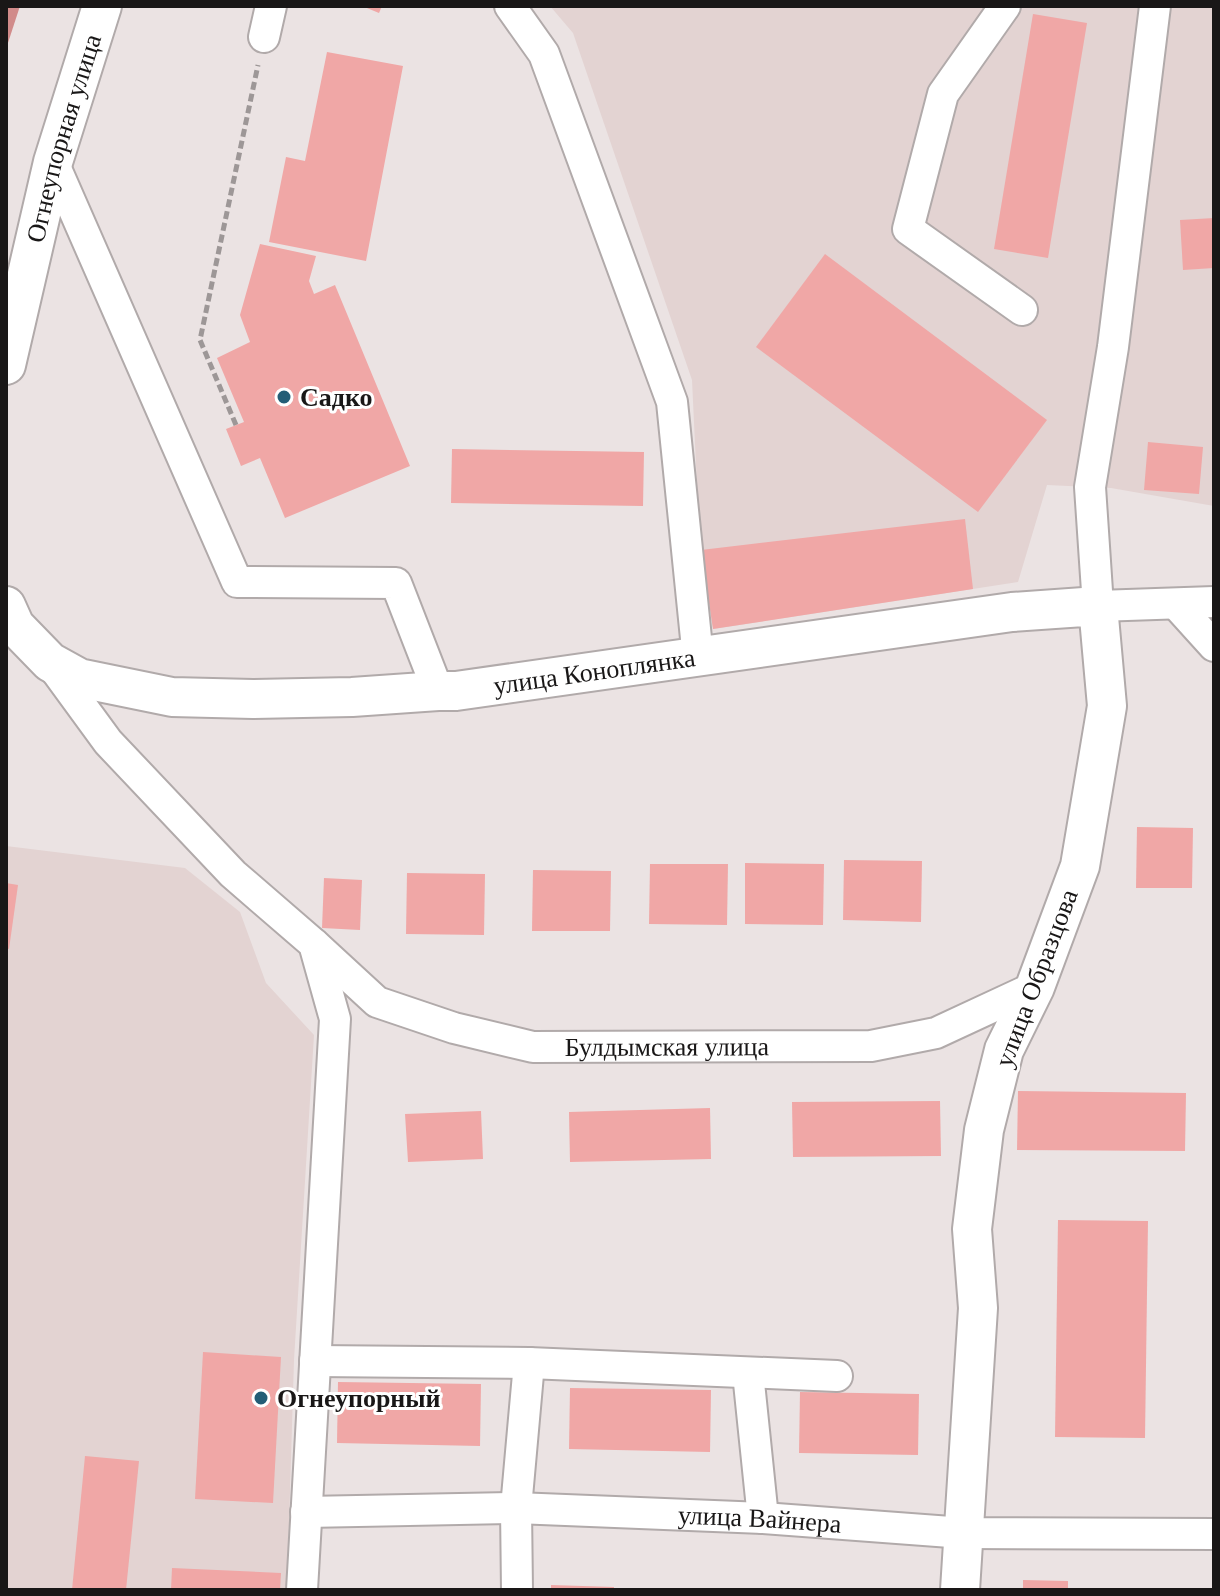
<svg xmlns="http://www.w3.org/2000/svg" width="1220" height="1596" font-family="'Times New Roman',serif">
<rect width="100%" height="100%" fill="#ebe3e3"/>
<g fill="#e3d3d2">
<polygon points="550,6 1214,6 1214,506 1111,488 1047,485 1018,582 713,629 700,549 692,380 573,33"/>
<polygon points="6,846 185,868 240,912 266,983 314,1035 294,1360 287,1590 6,1590"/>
</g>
<polygon fill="#d18b8a" points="6,6 20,6 6,49"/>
<g fill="#f0a7a6">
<polygon points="362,6 382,6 379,13"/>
<polygon points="1033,14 1087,23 1048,258 994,249"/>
<polygon points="327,52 403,66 366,261 269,242 286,157 305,161"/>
<polygon points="1214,218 1214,268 1183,270 1180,220"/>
<polygon points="260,244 316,256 309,281 314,294 335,285 410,466 285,518 260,458 241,466 226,429 244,422 217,358 250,342 240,315"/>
<polygon points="825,254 1047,420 978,512 756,347"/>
<polygon points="1148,442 1203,447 1199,494 1144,490"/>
<polygon points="452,449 644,452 643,506 451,503"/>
<polygon points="965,519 973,589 713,629 701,550"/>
<polygon points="1137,827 1193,828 1192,888 1136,888"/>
<polygon points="844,860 922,861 921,922 843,920"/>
<polygon points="745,863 824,864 823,925 745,924"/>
<polygon points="650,864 728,864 727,925 649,924"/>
<polygon points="533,870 611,871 610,931 532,931"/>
<polygon points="407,873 485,874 484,935 406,934"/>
<polygon points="324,878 362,880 360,930 322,928"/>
<polygon points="6,883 18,885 9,949 6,948"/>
<polygon points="1018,1091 1186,1093 1185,1151 1017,1150"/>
<polygon points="940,1101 941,1156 793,1157 792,1102"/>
<polygon points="710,1108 711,1159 570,1162 569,1112"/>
<polygon points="481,1111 483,1159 408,1162 405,1114"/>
<polygon points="1058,1220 1148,1221 1145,1438 1055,1437"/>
<polygon points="203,1352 281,1357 273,1503 195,1499"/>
<polygon points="338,1382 481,1384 480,1446 337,1443"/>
<polygon points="570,1388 711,1390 710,1452 569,1449"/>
<polygon points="800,1392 919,1394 918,1455 799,1453"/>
<polygon points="85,1456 139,1461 126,1590 72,1590"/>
<polygon points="172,1568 281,1573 280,1590 171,1590"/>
<polygon points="1023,1580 1068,1581 1068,1590 1023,1590"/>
<polygon points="551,1585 614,1587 614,1590 551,1590"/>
</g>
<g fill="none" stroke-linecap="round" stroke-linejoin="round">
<g stroke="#b1aaaa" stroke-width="34">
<g id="minor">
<polyline points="510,6 544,54 672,402 698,658"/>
<polyline points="1005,6 943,94 908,229 1022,310"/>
<polyline points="1155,6 1113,347 1090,487 1098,606 1214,602"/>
<polyline points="264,37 271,6"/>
<polyline points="53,162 237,582 396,583 438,691"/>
<polyline points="1176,604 1214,646"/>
<polyline points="51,664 108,742 233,874 314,944 335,1019 302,1590"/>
<path id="s1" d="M314 944 377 1002 454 1028 533 1047 871 1046 936 1033 1035 987"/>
<polyline points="315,1361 529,1363 837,1376"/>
<polyline points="748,1373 763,1518"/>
<path id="s2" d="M306 1512 516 1508 763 1518 964 1533 1214 1534"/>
<polyline points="517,1590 516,1508 529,1363"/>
</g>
</g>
<g stroke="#b1aaaa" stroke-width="42">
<g id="major">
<path id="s3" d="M6 365 53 162 102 6"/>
<path id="s4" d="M6 606 15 626 50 662 79 678 172 697 253 699 352 697 438 691H456L1012 612 1098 606 1107 706 1080 866 1035 987 1004 1050 984 1130 972 1229 978 1308 960 1590"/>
</g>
</g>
<polyline stroke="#9d9797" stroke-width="5" stroke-dasharray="8 4" stroke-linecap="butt" points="236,425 200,340 258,65"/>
<use href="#minor" stroke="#fff" stroke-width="30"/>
<use href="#major" stroke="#fff" stroke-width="38"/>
</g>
<g fill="#235d76" stroke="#fff" stroke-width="3">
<circle cx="284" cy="397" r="8"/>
<circle cx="261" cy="1398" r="8"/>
</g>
<g text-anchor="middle" stroke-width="6" stroke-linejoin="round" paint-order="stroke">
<g font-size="26" fill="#191717" stroke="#fff">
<text dy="9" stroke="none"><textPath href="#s3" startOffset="234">Огнеупорная улица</textPath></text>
<text dy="9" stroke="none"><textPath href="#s4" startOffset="624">улица Коноплянка</textPath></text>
<text transform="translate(1036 978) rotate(-69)" y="9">улица Образцова</text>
<text dy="9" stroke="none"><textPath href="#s1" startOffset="382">Булдымская улица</textPath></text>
<text dy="9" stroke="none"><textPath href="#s2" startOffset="454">улица Вайнера</textPath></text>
</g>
<g font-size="26" font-weight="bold" fill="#191717" stroke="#fff" text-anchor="start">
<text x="300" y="406">Садко</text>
<text x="277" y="1407">Огнеупорный</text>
</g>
</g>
<rect width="1220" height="1596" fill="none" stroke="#191717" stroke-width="16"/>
</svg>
